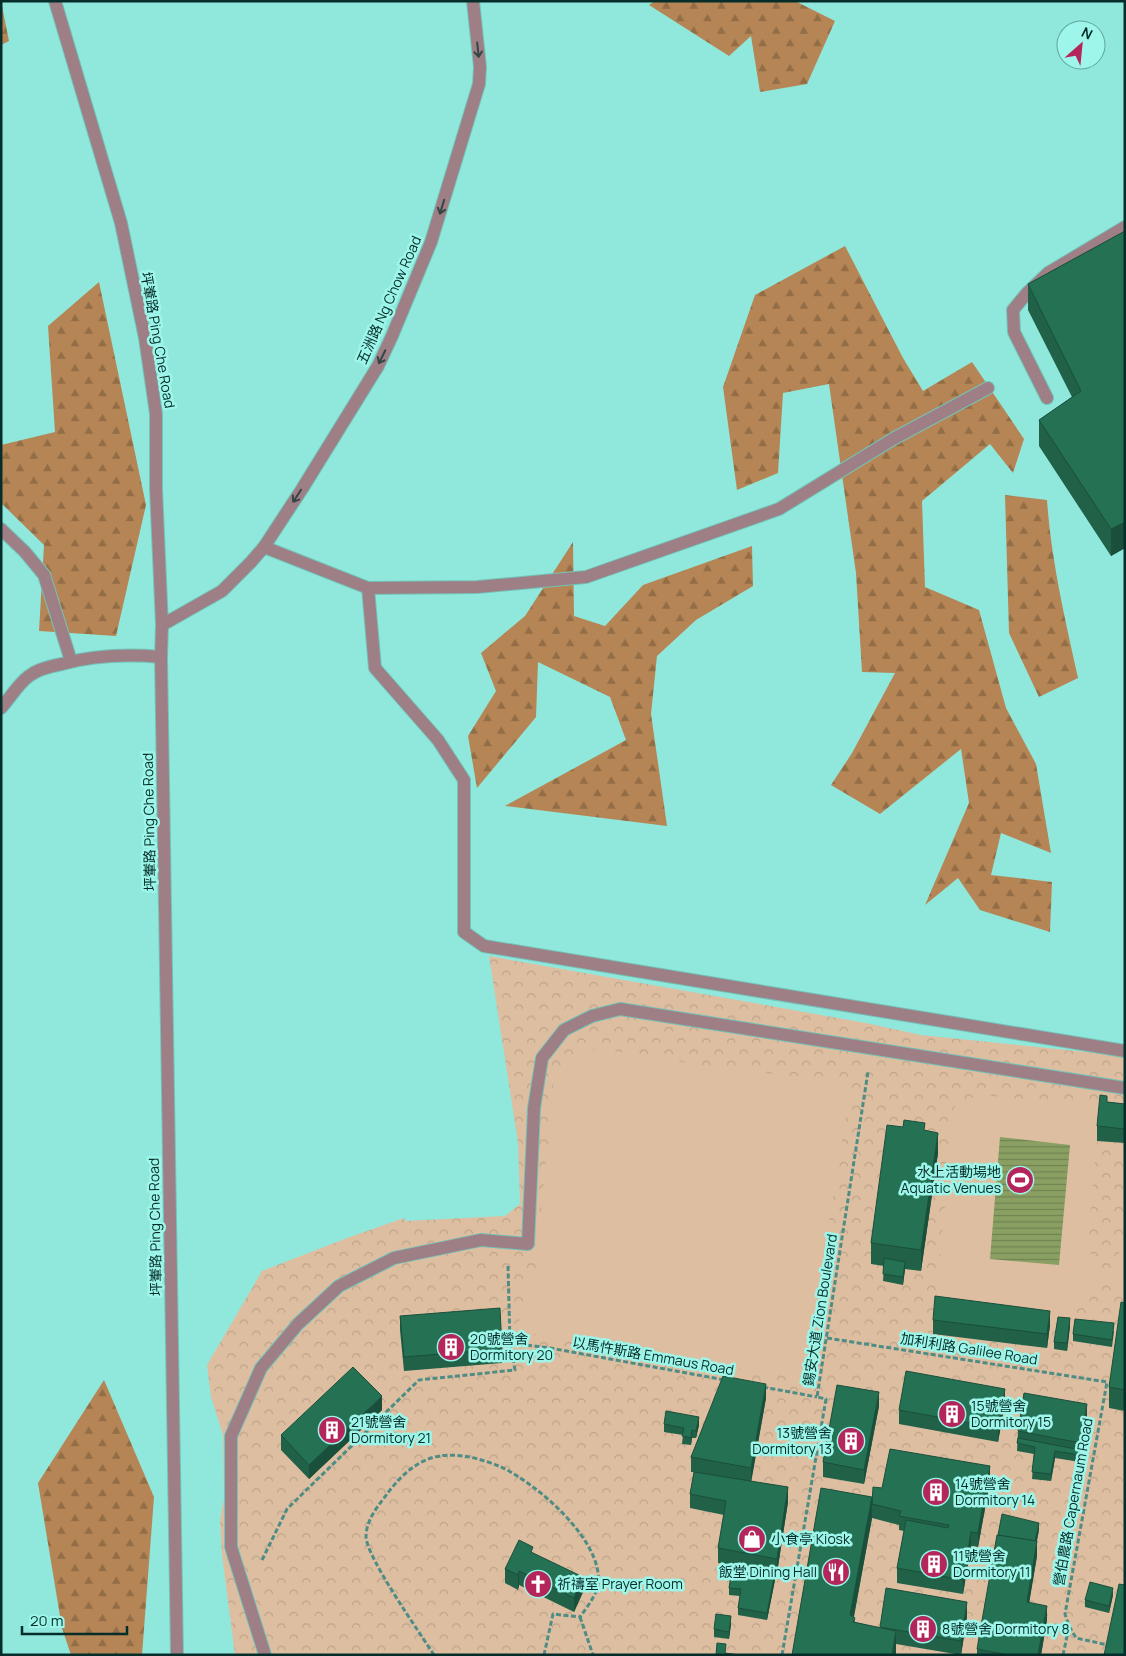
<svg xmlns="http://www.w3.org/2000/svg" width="1126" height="1656" font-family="Manrope,'Noto Sans SC',sans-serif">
<defs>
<pattern id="forest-firs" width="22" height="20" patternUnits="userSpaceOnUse" patternTransform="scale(1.25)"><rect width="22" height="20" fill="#b68555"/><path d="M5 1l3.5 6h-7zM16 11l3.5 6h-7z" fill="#926d46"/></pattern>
<pattern id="park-crowns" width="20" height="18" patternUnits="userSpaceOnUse" patternTransform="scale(1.25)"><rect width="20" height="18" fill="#debea0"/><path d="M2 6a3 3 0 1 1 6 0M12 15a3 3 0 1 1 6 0" fill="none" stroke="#bda48a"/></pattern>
<pattern id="water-rules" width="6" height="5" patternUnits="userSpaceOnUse" patternTransform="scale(1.25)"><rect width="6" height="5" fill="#8aa062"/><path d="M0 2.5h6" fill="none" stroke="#6f8351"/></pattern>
</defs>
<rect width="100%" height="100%" fill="#90e8dc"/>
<g fill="url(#forest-firs)">
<polygon points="1,1 9,41 1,45"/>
<polygon points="655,1 795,1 835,21 807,84 760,92 751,36 729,56 649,5"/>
<polygon points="845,246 903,358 923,391 972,362 1024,439 1013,473 990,444 922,501 925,587 979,610 1006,708 1036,764 1051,853 1001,833 991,875 1052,882 1050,932 980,910 958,878 925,905 969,803 961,749 880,814 831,785 852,753 895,673 862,672 856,573 829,384 783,393 778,473 737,490 723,387 755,295"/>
<polygon points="99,282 146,505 116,636 39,631 44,545 1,503 1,445 55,432 48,326"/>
<path d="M1005 495 1047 500C1051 560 1065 619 1078 678L1039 697 1009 633Z"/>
<polygon points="573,542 574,616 605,626 643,585 752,546 753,586 696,620 657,656 651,714 667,826 505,806 626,740 610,697 538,662 536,717 477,788 468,736 496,691 481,653 525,616"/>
<polygon points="104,1380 154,1497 142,1655 71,1655 62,1628 38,1483"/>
</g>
<polygon fill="url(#park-crowns)" points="489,956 866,1023 921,1035 1125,1056 1125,1655 235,1655 222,1555 220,1520 224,1499 223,1435 211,1397 207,1365 262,1271 347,1238 404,1218 405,1221 505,1216 520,1204 518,1143"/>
<g fill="#debea0">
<polygon points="585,1049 635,1053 708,1067 851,1082 804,1379 517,1331 526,1290 536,1268 554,1079"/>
<polygon points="982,1095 1097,1107 1100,1109 1087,1249 1099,1263 1097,1291 1079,1290 1075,1326 1058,1324 1057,1326 935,1311 955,1102"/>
<polygon points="1125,1226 1125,1287 1112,1284"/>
</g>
<polygon fill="url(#water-rules)" points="1000,1137 1070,1145 1059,1265 990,1259"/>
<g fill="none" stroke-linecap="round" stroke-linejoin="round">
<g stroke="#74c3b8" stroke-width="14">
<g id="minor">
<polyline points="55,1 121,223 145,338 156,414 156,489 162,625 161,657 177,1655"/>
<polyline points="1047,398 1014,332 1013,310 1027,293 1048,273 1125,227"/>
<polyline points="1,529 25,552 44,575 71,661"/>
<polyline points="264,547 368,588 477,587 586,577 779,509 893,439 988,388"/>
<polyline points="368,588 375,668 438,740 464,780 464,932 484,946 1125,1051"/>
<polyline points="162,625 222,591 251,562 264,547 302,489 378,366 392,336 431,242 479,84 480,67 473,1"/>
<path d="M1 708C11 697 18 684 29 676 38 669 51 666 62 664 95 655 127 654 161 657"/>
<polyline points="265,1655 231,1547 231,1436 261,1368 298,1324 339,1286 394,1258 481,1240 528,1244 534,1108 542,1058 564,1030 592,1016 620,1009 1125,1088"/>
</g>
</g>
<g stroke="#4d8d85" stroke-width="3" stroke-dasharray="5 2.5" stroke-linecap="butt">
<polyline points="508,1266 510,1343"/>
<polyline points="827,1338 1107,1382 1065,1614 1069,1626 1076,1638 1108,1645"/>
<polyline points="763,1387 817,1397"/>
<polyline points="262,1560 287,1509 419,1380 515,1370 510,1343 550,1348 725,1380"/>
<polyline points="580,1617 593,1655"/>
<path d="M434 1655C420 1633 367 1558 366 1537 366 1520 378 1506 387 1494 398 1479 413 1464 431 1458 453 1451 480 1458 501 1467 536 1483 604 1541 598 1584 596 1596 587 1607 580 1617"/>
<polyline points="544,1655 553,1614 580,1617"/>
<polyline points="782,1655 826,1399 817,1397 868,1072"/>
<polyline points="1063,1655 1069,1627"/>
</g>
<use href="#minor" stroke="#9e7f86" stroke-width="12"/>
</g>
<g fill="#206148">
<polygon points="1125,231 1125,548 1111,556 1039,446 1039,420 1072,397 1028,310 1028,284"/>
<polygon points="1107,1102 1125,1104 1125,1143 1097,1141 1097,1126"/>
<polygon points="925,1130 938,1153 921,1271 905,1269 903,1285 883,1281 884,1266 871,1264 871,1243"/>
<polygon points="1125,1303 1125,1411 1109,1408 1109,1387"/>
<polygon points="400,1316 502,1349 502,1363 404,1371 400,1330"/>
<polygon points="933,1320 1050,1325 1047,1348 933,1334"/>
<polygon points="1070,1326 1067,1351 1054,1349 1054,1342"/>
<polygon points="1114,1331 1112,1347 1073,1341 1073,1334"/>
<polygon points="766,1398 751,1481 788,1502 777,1573 775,1573 775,1580 767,1620 738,1615 738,1608 740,1596 729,1595 729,1588 743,1571 743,1567 718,1563 718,1548 724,1515 690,1508 690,1494 694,1472 691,1472 691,1457"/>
<polygon points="1005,1403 998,1442 899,1424 899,1410"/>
<polygon points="879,1406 864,1484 823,1477 823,1462"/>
<polygon points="382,1410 309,1479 281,1450 281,1435"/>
<polygon points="1087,1418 1080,1462 1055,1458 1051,1481 1032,1479 1034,1454 1017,1451 1018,1431"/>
<polygon points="664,1424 699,1425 696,1438 692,1438 691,1445 682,1444 683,1435 664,1432"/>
<polygon points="990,1481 978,1547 971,1546 963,1594 897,1583 897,1568 904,1531 899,1530 899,1525 872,1518 854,1617 855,1622 880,1628 967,1617 961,1655 896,1644 896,1652 792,1655 872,1497 882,1488"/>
<polygon points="1039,1530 1037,1541 1037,1556 1029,1602 1047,1620 1041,1655 977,1655 977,1649"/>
<polygon points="533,1553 583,1592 574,1612 519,1585 518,1590 505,1583 505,1569"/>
<polygon points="1113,1595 1109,1613 1085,1607 1085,1600"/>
<polygon points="731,1624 729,1639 714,1637 714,1629"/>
</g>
<g fill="#1a4f3b">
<polygon points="1125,522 1125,548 1111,556 1111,529"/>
<polygon points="938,1133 938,1153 921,1271 921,1250"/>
<polygon points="905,1262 905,1269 903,1285 903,1277"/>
<polygon points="1050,1311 1050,1325 1047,1348 1047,1334"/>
<polygon points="1070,1318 1070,1326 1067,1351 1067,1343"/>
<polygon points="766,1384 766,1398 751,1483 751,1468"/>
<polygon points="1005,1389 1005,1403 998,1442 998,1428"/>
<polygon points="879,1392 879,1406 864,1484 864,1470"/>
<polygon points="382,1396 382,1410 309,1479 309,1465"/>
<polygon points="1087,1404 1087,1418 1080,1462 1081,1443"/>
<polygon points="699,1417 699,1425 696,1438 696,1431"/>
<polygon points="692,1430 692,1438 691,1445 691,1438"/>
<polygon points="1055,1451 1055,1458 1051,1481 1051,1474"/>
<polygon points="990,1466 990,1481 978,1547 978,1533"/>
<polygon points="788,1487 788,1502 777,1573 777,1559"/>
<polygon points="872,1497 872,1518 850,1636 850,1615"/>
<polygon points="1039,1523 1039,1530 1034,1552 1034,1545"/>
<polygon points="971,1532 971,1546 963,1594 963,1580"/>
<polygon points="1037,1541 1037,1556 1027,1616 1027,1602"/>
<polygon points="519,1571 519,1585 518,1590 518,1575"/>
<polygon points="775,1573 775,1580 767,1620 767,1613"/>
<polygon points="583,1577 583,1592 574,1612 574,1598"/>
<polygon points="1113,1588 1113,1595 1109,1613 1109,1606"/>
<polygon points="967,1602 967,1617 961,1655 961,1641"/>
<polygon points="1047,1606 1047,1620 1041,1655 1038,1655"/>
<polygon points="731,1616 731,1624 729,1639 729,1632"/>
<polygon points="896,1631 896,1655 892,1655"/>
</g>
<g fill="#257154" stroke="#1a4f3b">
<polygon points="1125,231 1125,522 1111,529 1039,420 1081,391 1028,284"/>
<polygon points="1100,1095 1107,1096 1107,1102 1125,1104 1125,1129 1097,1126"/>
<polygon points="904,1120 925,1123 924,1130 938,1133 921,1250 871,1243 887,1125 903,1127"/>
<polygon points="884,1258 905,1262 903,1277 883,1274"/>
<polygon points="935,1296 1050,1311 1047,1334 933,1320"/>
<polygon points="1121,1302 1125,1303 1125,1390 1109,1387"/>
<polygon points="500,1308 502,1349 404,1357 400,1316"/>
<polygon points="1058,1317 1070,1318 1067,1343 1054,1342"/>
<polygon points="1075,1319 1114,1323 1112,1340 1073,1334"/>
<polygon points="353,1367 382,1396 309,1465 281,1435"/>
<polygon points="906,1371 1005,1389 998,1428 899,1410"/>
<polygon points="723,1376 766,1384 751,1468 691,1457"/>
<polygon points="837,1385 879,1392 864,1470 823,1462"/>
<polygon points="1024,1393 1087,1404 1081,1443 1018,1431"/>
<polygon points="666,1411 699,1417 696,1431 692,1430 691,1438 682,1436 684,1428 664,1424"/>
<polygon points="1018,1438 1081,1450 1080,1455 1055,1451 1051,1474 1032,1472 1035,1447 1017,1443"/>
<polygon points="890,1449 990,1466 978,1533 971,1532 963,1580 897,1568 906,1520 948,1528 949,1525 899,1516 901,1511 872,1504 873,1487 882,1488"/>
<polygon points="694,1472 788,1487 777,1559 718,1548 726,1501 690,1494"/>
<polygon points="821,1488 872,1497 850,1615 855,1618 853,1622 896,1631 892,1655 792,1655"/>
<polygon points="1002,1514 1039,1523 1035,1541 998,1535"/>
<polygon points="997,1535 1037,1541 1027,1602 1047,1606 1038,1655 1009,1655 977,1649"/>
<polygon points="519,1540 533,1547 531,1552 583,1577 574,1598 519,1571 518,1575 505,1569"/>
<polygon points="743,1567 775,1573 767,1613 738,1608 741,1589 729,1588 732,1569 743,1571"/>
<polygon points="1090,1582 1113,1588 1109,1606 1085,1600"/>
<polygon points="1119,1584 1125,1585 1125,1655 1104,1655"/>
<polygon points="886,1588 967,1602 961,1641 880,1627"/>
<polygon points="716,1614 731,1616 729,1632 714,1629"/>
<polygon points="717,1643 726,1644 725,1653 740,1655 716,1655"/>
</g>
<defs><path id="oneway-shaft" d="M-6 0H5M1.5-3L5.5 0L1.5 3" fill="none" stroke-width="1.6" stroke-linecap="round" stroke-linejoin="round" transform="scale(1.25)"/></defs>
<g stroke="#334645">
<use href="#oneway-shaft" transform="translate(478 50) rotate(84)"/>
<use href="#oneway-shaft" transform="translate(442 207) rotate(107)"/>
<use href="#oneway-shaft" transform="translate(382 357) rotate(116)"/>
<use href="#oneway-shaft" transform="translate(297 496) rotate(123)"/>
</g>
<defs>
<g id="stadium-disc" transform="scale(1.4375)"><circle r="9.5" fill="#b4265b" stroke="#9df6e9"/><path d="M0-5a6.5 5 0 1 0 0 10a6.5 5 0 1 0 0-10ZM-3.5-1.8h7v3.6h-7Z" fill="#fff"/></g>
<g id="building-disc" transform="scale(1.4375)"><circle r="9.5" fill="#b4265b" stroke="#9df6e9"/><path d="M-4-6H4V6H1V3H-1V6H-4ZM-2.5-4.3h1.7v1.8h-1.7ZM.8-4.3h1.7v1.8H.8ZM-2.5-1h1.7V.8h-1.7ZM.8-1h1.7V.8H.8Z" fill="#fff"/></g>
<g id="shop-disc" transform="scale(1.4375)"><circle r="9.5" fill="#b4265b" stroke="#9df6e9"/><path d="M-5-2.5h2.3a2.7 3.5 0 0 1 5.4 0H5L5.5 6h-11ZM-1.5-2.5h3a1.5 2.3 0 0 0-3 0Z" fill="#fff"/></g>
<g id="restaurant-disc" transform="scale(1.4375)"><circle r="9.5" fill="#b4265b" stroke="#9df6e9"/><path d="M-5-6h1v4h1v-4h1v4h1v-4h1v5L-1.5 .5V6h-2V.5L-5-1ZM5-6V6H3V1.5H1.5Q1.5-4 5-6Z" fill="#fff"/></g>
<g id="church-disc" transform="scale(1.4375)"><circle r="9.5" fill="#b4265b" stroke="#9df6e9"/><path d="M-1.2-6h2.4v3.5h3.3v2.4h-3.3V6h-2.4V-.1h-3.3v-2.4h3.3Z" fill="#fff"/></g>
</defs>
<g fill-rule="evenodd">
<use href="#stadium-disc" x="1020" y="1180"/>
<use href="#building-disc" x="451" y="1347"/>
<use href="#building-disc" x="952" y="1414"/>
<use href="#building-disc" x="332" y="1430"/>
<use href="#building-disc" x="851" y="1441"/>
<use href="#building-disc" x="936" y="1492"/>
<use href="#shop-disc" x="752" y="1539"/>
<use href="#building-disc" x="934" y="1564"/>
<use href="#restaurant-disc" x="836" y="1572"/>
<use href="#church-disc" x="538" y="1584"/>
<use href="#building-disc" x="923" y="1629"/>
</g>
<g text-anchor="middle" stroke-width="5" stroke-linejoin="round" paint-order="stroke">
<g font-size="14" fill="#052d29" stroke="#9df6e9">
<text transform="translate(389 300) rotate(-66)" y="5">五洲路 Ng Chow Road</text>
<text transform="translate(158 340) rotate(80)" y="5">坪輋路 Ping Che Road</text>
<text transform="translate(149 822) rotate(-91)" y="5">坪輋路 Ping Che Road</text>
<text transform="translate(155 1227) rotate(-91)" y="5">坪輋路 Ping Che Road</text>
<text transform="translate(820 1310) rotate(-81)" y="5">錫安大道 Zion Boulevard</text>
<text transform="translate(969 1349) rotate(9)" y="5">加利利路 Galilee Road</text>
<text transform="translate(653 1356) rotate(10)" y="5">以馬忤斯路 Emmaus Road</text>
<text transform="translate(1073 1502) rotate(-80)" y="5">營伯農路 Capernaum Road</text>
</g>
<g font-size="14" fill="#052d29" stroke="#9df6e9" text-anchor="start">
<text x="1001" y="1177" text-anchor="end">水上活動場地<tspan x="1001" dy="16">Aquatic Venues</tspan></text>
<text x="470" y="1344">20號營舍<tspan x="470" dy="16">Dormitory 20</tspan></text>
<text x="971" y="1411">15號營舍<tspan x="971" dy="16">Dormitory 15</tspan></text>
<text x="351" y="1427">21號營舍<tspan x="351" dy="16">Dormitory 21</tspan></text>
<text x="832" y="1438" text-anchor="end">13號營舍<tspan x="832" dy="16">Dormitory 13</tspan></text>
<text x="955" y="1489">14號營舍<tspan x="955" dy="16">Dormitory 14</tspan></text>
<text x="771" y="1544">小食亭 Kiosk</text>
<text x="953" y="1561">11號營舍<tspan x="953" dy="16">Dormitory 11</tspan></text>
<text x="817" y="1577" text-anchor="end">飯堂 Dining Hall</text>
<text x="557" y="1589">祈禱室 Prayer Room</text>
<text x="942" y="1634">8號營舍 Dormitory 8</text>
</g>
</g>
<rect width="1126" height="1656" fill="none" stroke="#052d29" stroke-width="5"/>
<g transform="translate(1081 45) rotate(27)"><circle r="24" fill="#9df6e9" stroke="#60a69c"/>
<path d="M0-4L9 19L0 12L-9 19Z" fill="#b4265b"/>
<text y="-8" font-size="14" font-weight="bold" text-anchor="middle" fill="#052d29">N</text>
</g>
<path d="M22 1626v8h105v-8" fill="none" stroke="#052d29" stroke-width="2.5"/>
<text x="30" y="1626" font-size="15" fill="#052d29" stroke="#9df6e9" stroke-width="4" paint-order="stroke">20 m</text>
</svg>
